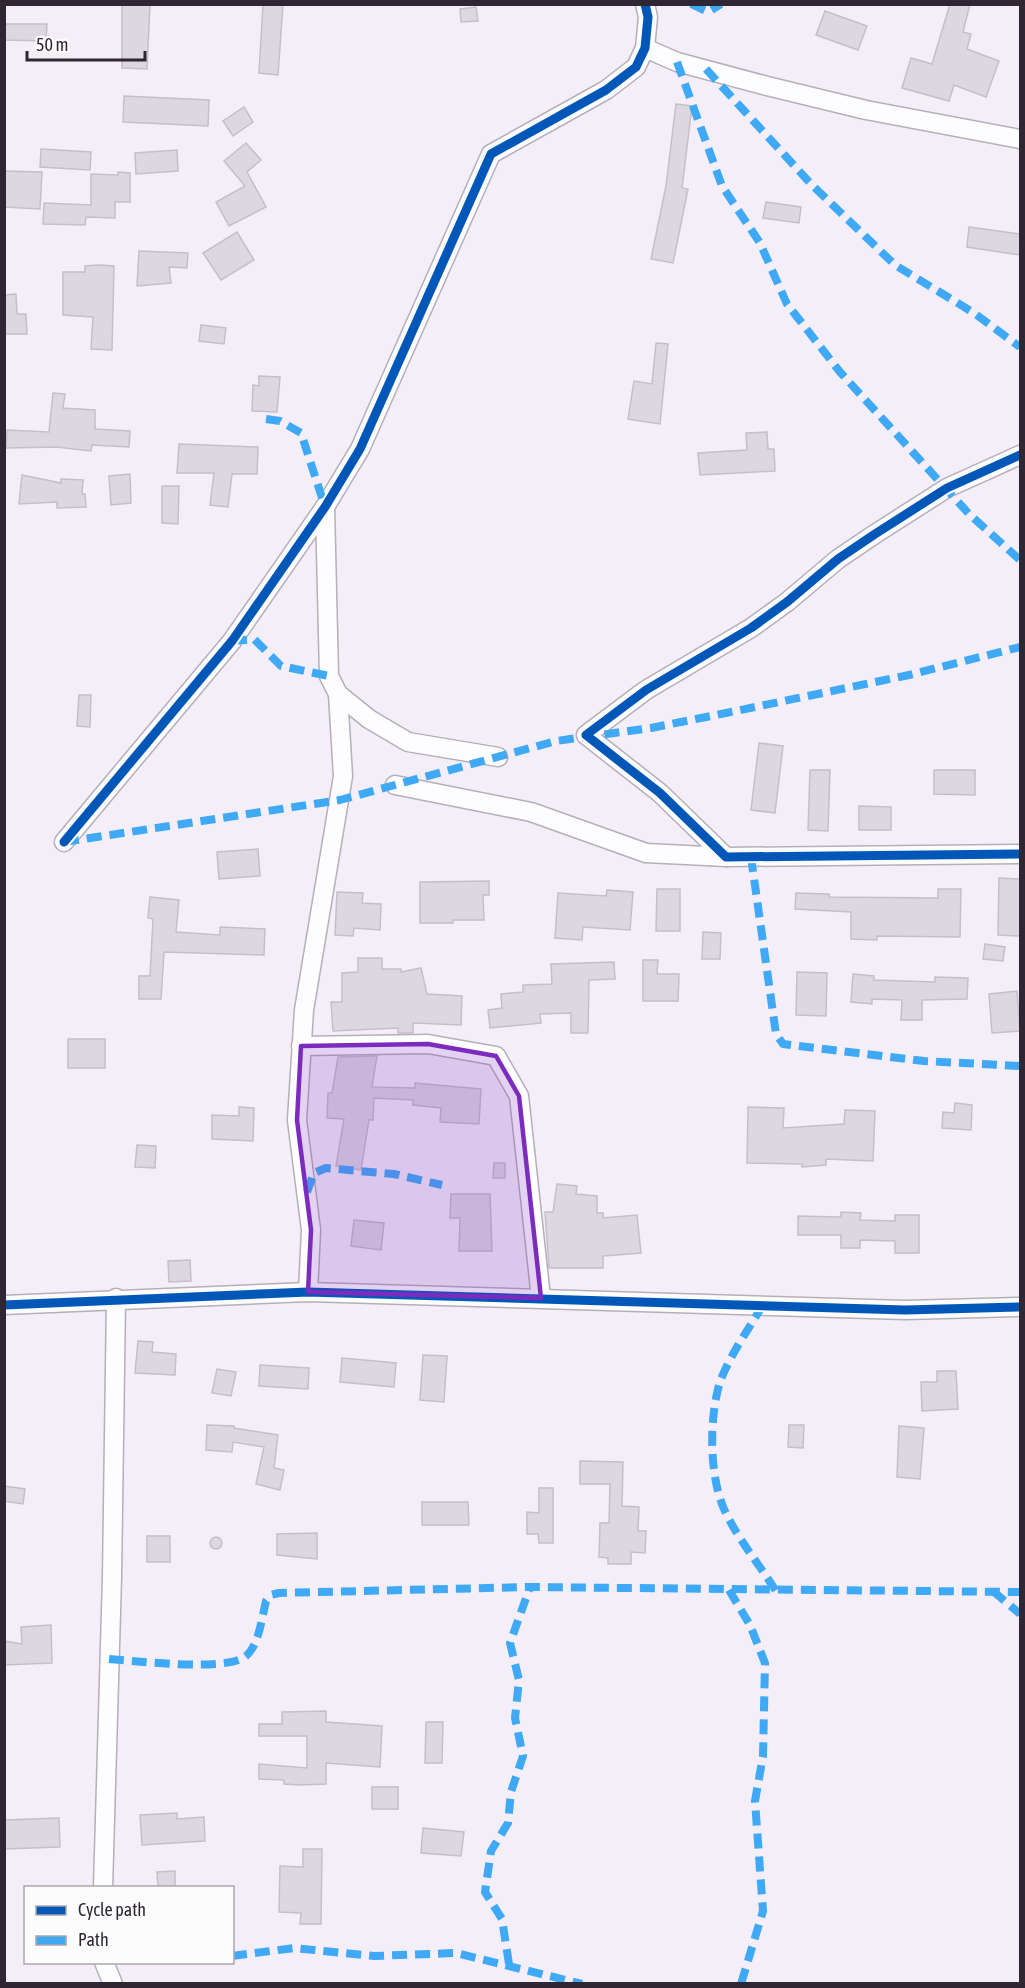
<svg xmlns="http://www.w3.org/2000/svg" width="1025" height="1988" font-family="'Asap Condensed',sans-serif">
<rect width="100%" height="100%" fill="#f4eef8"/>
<g fill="#ddd7e1" stroke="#c5bfc9" stroke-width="1.5">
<polygon points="122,4 150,4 147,69 122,68"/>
<polygon points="263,4 283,4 278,75 259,73"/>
<polygon points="950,4 970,4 963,32 971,34 967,49 999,61 986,97 954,85 949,101 902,88 911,58 932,64"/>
<polygon points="476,7 478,21 461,22 460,9"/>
<polygon points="825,11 867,26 858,50 816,35"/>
<polygon points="4,24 47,24 46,41 4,40"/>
<polygon points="124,96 209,100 208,126 123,122"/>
<polygon points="676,104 692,106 682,188 688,189 673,263 651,259 666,186"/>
<polygon points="244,107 253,122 233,136 223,121"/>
<polygon points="246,143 261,160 247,172 266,207 229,226 216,202 245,186 224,161"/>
<polygon points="41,149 91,152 90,170 40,167"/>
<polygon points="177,150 178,171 136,174 135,153"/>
<polygon points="4,171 42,172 40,209 4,207"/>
<polygon points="118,172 130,173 130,202 115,202 115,218 86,217 85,225 43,224 44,203 91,205 91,174 118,175"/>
<polygon points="766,202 801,207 799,223 763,218"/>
<polygon points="969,227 1020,234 1020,255 967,247"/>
<polygon points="237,232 254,260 221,280 203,253"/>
<polygon points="139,251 188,253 187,268 169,267 171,283 137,286"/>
<polygon points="99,265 114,266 112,350 91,349 93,317 63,315 63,272 85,272 85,266"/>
<polygon points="16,294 17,314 26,314 27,334 5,334 4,295"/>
<polygon points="201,325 226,328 224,344 199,341"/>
<polygon points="656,343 668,344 660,424 628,419 634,381 652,384"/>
<polygon points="259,376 280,377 277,412 252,411 253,385 259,386"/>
<polygon points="53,393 65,394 63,408 95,410 95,429 130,431 129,447 92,445 91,451 56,447 6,448 7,430 49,432"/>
<polygon points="767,432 768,449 774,449 775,471 700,475 698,453 747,450 746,433"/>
<polygon points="179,444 258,447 257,474 232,474 228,507 210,505 214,473 177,473"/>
<polygon points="130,474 131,503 111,505 109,476"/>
<polygon points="22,475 61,483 61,479 83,480 82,494 85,494 86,507 57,508 57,502 19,504"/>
<polygon points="162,486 179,486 178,524 162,523"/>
<polygon points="79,695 91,695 90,727 77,726"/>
<polygon points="759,743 783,746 775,813 751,810"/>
<polygon points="810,770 830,770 828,831 808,830"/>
<polygon points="934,770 975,770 975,795 934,794"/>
<polygon points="859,806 891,807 891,830 859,830"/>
<polygon points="258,849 260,876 219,879 217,852"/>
<polygon points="999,878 1020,879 1020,936 998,935"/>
<polygon points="489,881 489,895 483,895 484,920 453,920 453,923 420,923 420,882"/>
<polygon points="657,889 680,889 680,931 656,931"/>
<polygon points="938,889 961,889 960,937 877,936 877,940 851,939 851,912 795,909 796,893 829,894 829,897 938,898"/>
<polygon points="607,890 633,892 630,930 583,927 582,940 555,938 558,893 606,896"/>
<polygon points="337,892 363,893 362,903 381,904 380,930 354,928 353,936 335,935"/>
<polygon points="150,897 179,900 176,932 220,935 220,927 265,929 264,955 164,952 161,999 139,999 139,976 150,976 153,919 148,918"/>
<polygon points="703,932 721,933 720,959 702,959"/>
<polygon points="985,944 1005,947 1003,961 983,959"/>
<polygon points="358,958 382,958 382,969 401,969 401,972 421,968 427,994 462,996 461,1025 413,1023 413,1033 398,1033 398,1028 333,1031 331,1002 342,1002 342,973 358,972"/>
<polygon points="643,960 658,960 657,974 679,974 678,1001 643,1001"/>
<polygon points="614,962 615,979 589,980 588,1033 571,1033 571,1013 540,1014 541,1023 490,1028 488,1010 502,1008 501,994 523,992 523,985 552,984 551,964"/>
<polygon points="797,972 827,973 826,1016 796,1015"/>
<polygon points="853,974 874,976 874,980 935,982 935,977 968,978 967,999 922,1000 922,1020 901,1020 902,1000 872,999 872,1004 851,1002"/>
<polygon points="1017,991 1020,1031 992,1033 989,994"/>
<rect x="68" y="1039" width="37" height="29"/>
<polygon points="377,1056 372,1087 415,1088 415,1083 481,1089 479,1124 440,1122 441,1108 413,1105 413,1100 374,1098 373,1120 369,1120 361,1170 336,1166 344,1119 327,1118 328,1093 332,1093 338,1057"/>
<polygon points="955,1103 972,1105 971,1130 942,1128 943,1112 954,1113"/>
<polygon points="239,1107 254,1108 253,1141 212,1139 212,1115 239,1116"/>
<polygon points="748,1107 784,1108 783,1128 844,1124 845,1110 875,1111 873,1161 826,1159 826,1165 802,1167 802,1164 747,1163"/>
<polygon points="137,1145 156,1146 155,1168 135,1167"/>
<polygon points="494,1163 505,1163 505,1178 493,1178"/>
<polygon points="557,1184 577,1186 576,1194 597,1196 597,1213 603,1213 603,1218 637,1215 641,1253 603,1256 603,1268 549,1268 545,1212 553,1212"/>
<polygon points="451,1194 490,1194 492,1251 459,1251 460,1218 450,1218"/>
<polygon points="841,1212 861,1213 860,1220 895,1221 895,1215 919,1215 919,1253 895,1253 895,1241 860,1240 860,1248 841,1248 841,1235 798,1235 798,1216 841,1217"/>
<polygon points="354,1220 384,1223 381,1250 351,1246"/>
<polygon points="190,1260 191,1281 169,1282 168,1261"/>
<polygon points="138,1341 153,1342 152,1352 176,1354 175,1375 135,1373"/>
<polygon points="423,1355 447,1356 444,1402 420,1400"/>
<polygon points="342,1358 396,1363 394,1387 340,1382"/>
<polygon points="260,1365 309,1368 308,1389 259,1386"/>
<polygon points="217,1369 236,1372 231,1396 212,1393"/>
<polygon points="937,1371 956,1371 958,1409 922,1411 921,1382 937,1382"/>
<polygon points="207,1425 234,1426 234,1428 278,1435 274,1468 284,1470 280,1490 256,1484 264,1447 233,1442 232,1452 206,1450"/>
<polygon points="789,1425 804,1425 803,1448 788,1447"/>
<polygon points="899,1426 924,1428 920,1479 897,1477"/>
<polygon points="580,1461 623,1462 622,1506 639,1507 638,1531 646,1531 645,1553 631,1552 631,1564 608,1564 608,1558 599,1557 600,1523 609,1523 610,1484 580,1484"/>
<polygon points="4,1486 25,1489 23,1504 4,1501"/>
<polygon points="539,1488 553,1488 553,1543 539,1543 538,1534 527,1534 527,1512 539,1513"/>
<polygon points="422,1502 468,1502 469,1525 422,1525"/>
<polygon points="317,1533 317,1559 277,1555 277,1534"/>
<rect x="147" y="1536" width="23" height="26"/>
<circle cx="216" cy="1543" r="6"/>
<polygon points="51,1625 52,1663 4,1665 4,1641 22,1644 21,1627"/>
<polygon points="326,1711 326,1722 382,1726 380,1767 326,1763 326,1784 298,1785 284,1784 284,1780 259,1779 259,1764 307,1768 307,1736 259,1736 259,1724 282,1724 282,1712"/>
<polygon points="426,1722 443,1722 442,1763 425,1763"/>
<rect x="372" y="1787" width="26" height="22"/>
<polygon points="177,1813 177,1819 204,1817 205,1841 142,1845 140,1815"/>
<polygon points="59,1818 60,1847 4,1849 4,1820"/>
<polygon points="423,1828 464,1832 461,1856 421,1853"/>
<polygon points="303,1849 322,1849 321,1924 300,1924 301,1913 279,1912 280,1866 303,1867"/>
<polygon points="175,1871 175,1887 158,1887 157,1872"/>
</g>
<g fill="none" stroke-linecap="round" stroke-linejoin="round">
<g stroke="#b5afb8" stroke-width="21">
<g id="minor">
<polyline points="645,48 677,62 767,86 866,110 1020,139"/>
<polyline points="1020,455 947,488 875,534 838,559 787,602 751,628 646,690 586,735 660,793 726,857 1020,854"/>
<polyline points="325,507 329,676 338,694 369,719 408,742 498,757"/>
<polyline points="395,785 531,812 646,853 726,857"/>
<polyline points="64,842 232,641 325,507 360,449 491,154 606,90 636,67 645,48 648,17 645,4"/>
<polyline points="301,1046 428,1044 496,1056 519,1096 541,1298"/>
<polyline points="308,1292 311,1230 297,1120 304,1010 343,776 338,694"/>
<polyline points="4,1305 308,1292 905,1310 1020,1307"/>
<polyline points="103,1888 112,1577 116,1298"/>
<polyline points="104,1962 113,1984"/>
</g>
</g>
<use href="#minor" stroke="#fdfcfe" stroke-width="18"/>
<g stroke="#3fa9f5" stroke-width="8" stroke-dasharray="15 8" stroke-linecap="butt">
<polyline points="691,4 708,12 721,4"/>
<polyline points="677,62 722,186 760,243 787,304 840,372 969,514 1020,560"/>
<polyline points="706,69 811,184 895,265 974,313 1020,347"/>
<polyline points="266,419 280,421 301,433 325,507"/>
<polyline points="232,641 254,639 281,666 329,676"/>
<polyline points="64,842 340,800 556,741 651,728 726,713 909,675 1020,647"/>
<polyline points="751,857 776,1034 783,1044 924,1061 1020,1066"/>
<polyline points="307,1192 314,1173 326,1168 394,1174 442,1185"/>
<path d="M763 1305C748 1330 730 1355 720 1382 709 1417 709 1475 724 1509 737 1538 759 1564 776 1591"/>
<polyline points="729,1590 750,1625 765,1663 763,1756 755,1801 763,1911 741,1984"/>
<polyline points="993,1591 1020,1614"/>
<path d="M109 1659C136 1661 227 1672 246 1656 259 1645 262 1617 266 1601L271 1595 279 1593 530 1587 1020 1592"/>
<polyline points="232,1956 294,1948 374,1956 456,1953 582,1984"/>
<polyline points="509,1964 502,1919 485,1892 491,1851 508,1823 511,1792 523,1756 515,1718 519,1680 510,1643 530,1587"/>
</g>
<g stroke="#fcfcfc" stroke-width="13">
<g id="cycleway">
<polyline points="1020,455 947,488 875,534 838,559 787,602 751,628 646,690 586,735 660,793 726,857 1020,854"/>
<polyline points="64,842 232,641 325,507 360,449 491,154 606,90 636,67 645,48 648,17 645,4"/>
<polyline points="4,1305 308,1292 905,1310 1020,1307"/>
</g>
</g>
<use href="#cycleway" stroke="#0057b8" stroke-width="9"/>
</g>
<path fill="#7b2cbf" fill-opacity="0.2" stroke="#7b2cbf" stroke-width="4.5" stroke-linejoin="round" d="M428 1044 496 1056 519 1096 541 1298 308 1292 311 1230 297 1120 301 1046Z"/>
<rect width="1025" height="1988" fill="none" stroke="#2e2733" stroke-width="12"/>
<rect x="24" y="1886" width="210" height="78" fill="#fcfcfc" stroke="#aaa7ac" stroke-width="1.5"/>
<rect x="36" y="1906" width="30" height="9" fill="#0057b8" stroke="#aaa7ac" stroke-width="1.5"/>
<text x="78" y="1916" font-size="18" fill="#2e2733">Cycle path</text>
<rect x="36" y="1936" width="30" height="9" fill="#3fa9f5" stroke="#aaa7ac" stroke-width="1.5"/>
<text x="78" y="1946" font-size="18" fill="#2e2733">Path</text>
<path d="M27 51v9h118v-9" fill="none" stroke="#2e2733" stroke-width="3"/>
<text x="36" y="51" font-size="18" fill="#2e2733" stroke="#fcfcfc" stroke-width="4.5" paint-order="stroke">50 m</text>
</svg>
